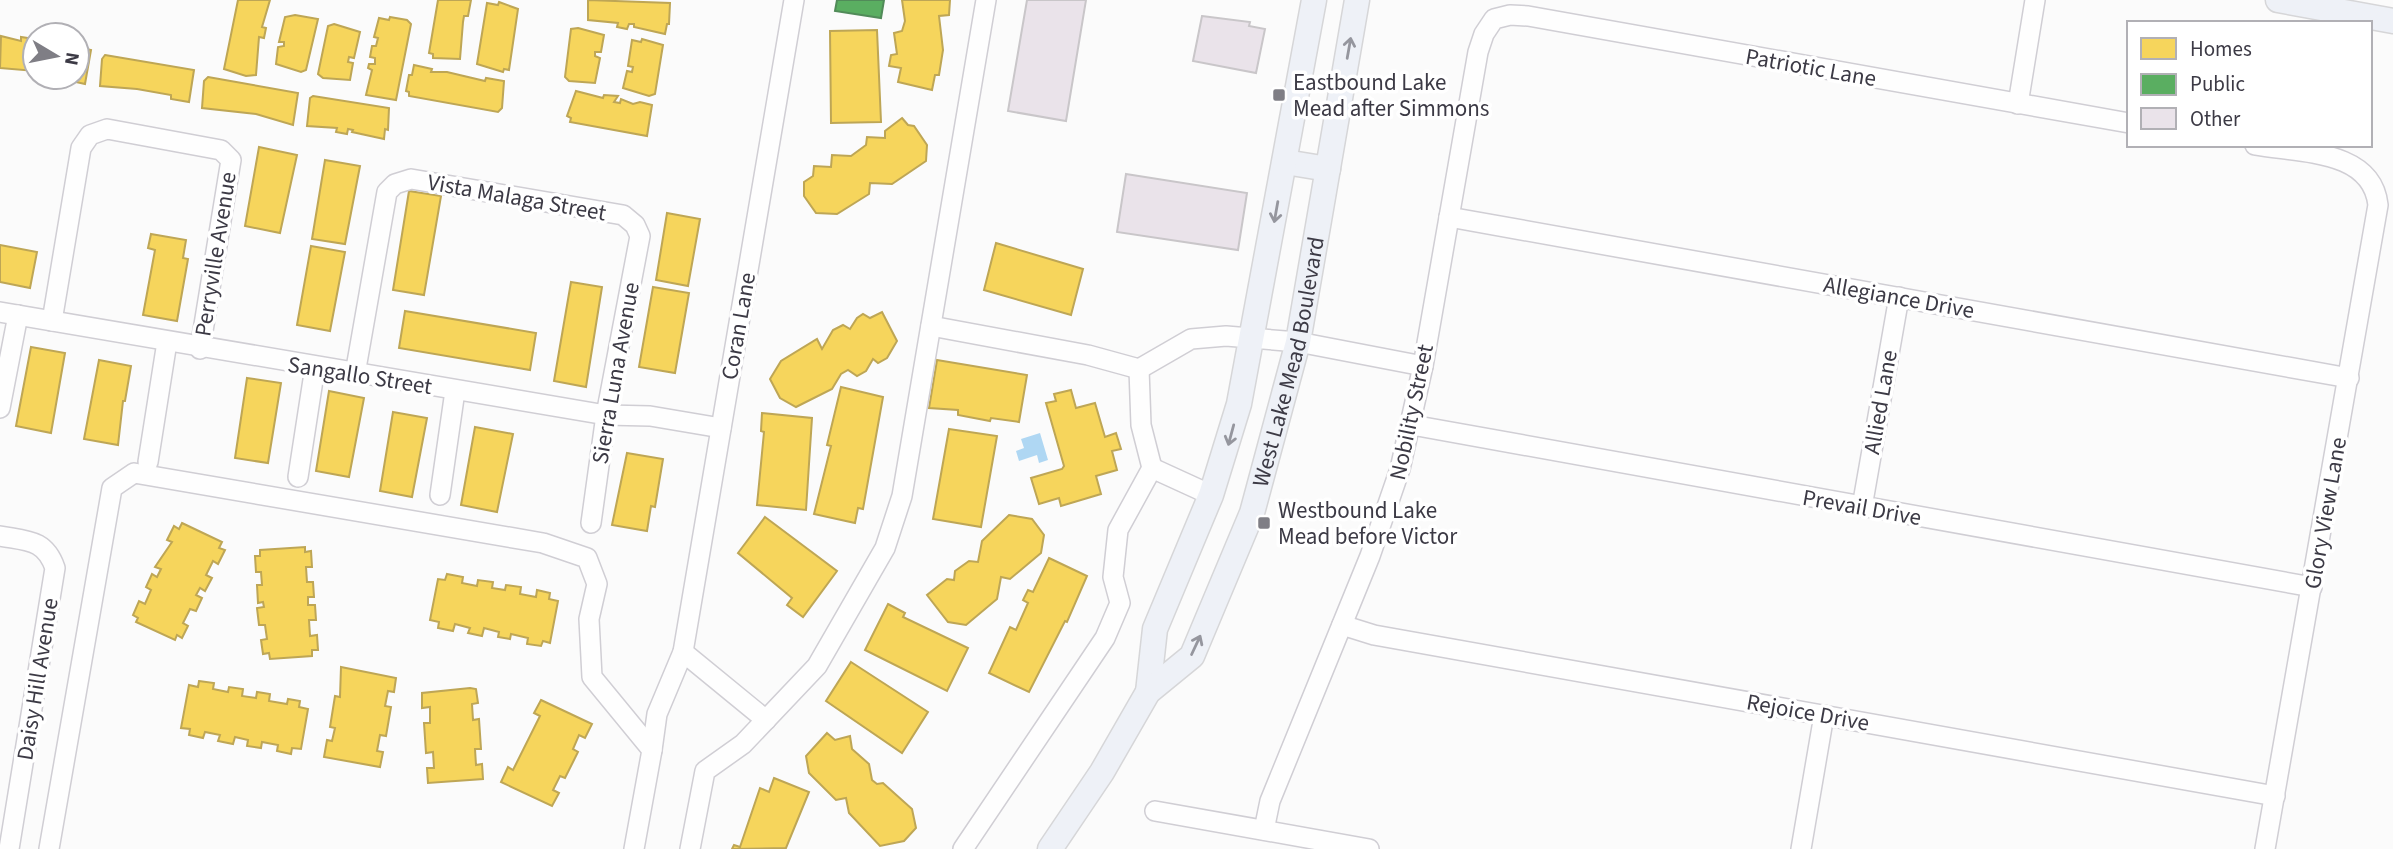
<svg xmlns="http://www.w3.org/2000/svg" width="2393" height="849" font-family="'Source Sans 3',sans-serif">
<rect width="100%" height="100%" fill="#fbfbfb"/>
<polygon fill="#afd7f3" points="1040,433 1048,460 1039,463 1037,455 1019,461 1016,451 1024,448 1021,439"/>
<g fill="#f6d55c" stroke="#bea655" stroke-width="2">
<polygon points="270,0 262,27 266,28 264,38 259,37 256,75 246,76 224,69 238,0"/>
<polygon points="438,0 471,0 468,16 464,16 463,22 460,59 433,58 433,54 429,53"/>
<polygon points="588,0 670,3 669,24 667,24 665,34 634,27 634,24 629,24 627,29 617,27 618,23 588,20"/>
<polygon points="902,0 950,0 949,15 939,16 943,50 939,75 935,75 932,90 898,82 901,68 889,66 891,55 897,54 894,33 902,31 905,21"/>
<polygon points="499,2 518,9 509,70 504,69 503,72 477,64 487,3 498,5"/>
<polygon points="295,15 318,19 306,70 301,72 276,64 278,47 284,46 284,42 279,42 285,17"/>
<polygon points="390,17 407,20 411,24 396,100 366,95 372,70 368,68 369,64 375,64 375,58 370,57 372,46 376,46 378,38 374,37 379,18 389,20"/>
<polygon points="334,24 360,32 354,58 349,57 348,62 353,63 350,80 323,78 318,74 328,26"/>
<polygon points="578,28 604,35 601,52 595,52 595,56 600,58 595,83 569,81 565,77 571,29"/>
<polygon points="877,30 881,122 831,123 830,31"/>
<polygon points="1,36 21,41 21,37 35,39 35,71 0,68"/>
<polygon points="642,39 663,45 655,94 649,96 623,88 627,71 632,72 633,67 628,66 632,40 641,42"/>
<polygon points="77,47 91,50 85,84 67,80 67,77 77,77"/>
<polygon points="105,55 194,70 189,102 171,99 171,95 137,89 100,86 102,59"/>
<polygon points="414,65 432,69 431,72 447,72 485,81 486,78 504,81 502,108 498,112 409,96 409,92 406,91 409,75 412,75"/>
<polygon points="208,77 298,93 293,125 256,114 202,108 204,81"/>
<polygon points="576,91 603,98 604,95 618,96 614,102 620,103 621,99 633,104 640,102 652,105 647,136 570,122 571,118 567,116"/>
<polygon points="313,96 389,108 388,130 385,129 384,139 352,132 353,130 348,129 347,134 336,132 337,128 307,126 310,98"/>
<polygon points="902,118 908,125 914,126 927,145 926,161 892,184 870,183 869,194 837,214 816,213 804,196 804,182 813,176 814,166 831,167 832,155 851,156 866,145 867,137 885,138 885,131"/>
<polygon points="259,147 297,155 280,233 245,226"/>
<polygon points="325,160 360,166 345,244 312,239"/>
<polygon points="409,191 441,196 424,295 393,290"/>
<polygon points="667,213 700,219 688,286 656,280"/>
<polygon points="151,234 186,240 183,258 188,259 177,321 143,315 155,250 148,248"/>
<polygon points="996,243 1083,269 1071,315 984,290"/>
<polygon points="0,245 37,252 30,288 0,282"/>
<polygon points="311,246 345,252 330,331 297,325"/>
<polygon points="571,282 602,287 586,387 554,381"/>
<polygon points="653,287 689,293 675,373 639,367"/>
<polygon points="405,311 536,333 530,370 399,348"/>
<polygon points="882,312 897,341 887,358 878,363 873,359 866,371 857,376 848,370 841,374 832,389 796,407 780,398 770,379 781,361 817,339 822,349 833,330 843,325 850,329 857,318 863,314 870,318"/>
<polygon points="31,347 65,353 51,433 16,426"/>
<polygon points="99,360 131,366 125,401 123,401 118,445 84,439"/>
<polygon points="937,360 1027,375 1019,422 991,418 990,421 958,415 958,410 929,408"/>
<polygon points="247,378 281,383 268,463 235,458"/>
<polygon points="841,387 883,397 863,509 858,508 855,523 814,514 831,446 827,445"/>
<polygon points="1071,390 1076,408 1095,403 1105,437 1116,433 1121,449 1112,451 1117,470 1096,476 1101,494 1061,506 1059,498 1039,504 1031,478 1062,469 1064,466 1046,403 1056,401 1054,394"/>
<polygon points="329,391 364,398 349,477 316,471"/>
<polygon points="393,412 427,418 412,497 380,491"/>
<polygon points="762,413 812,418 806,510 757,505 764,432 761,431"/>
<polygon points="475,427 513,434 497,512 461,505"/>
<polygon points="949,429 997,436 981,527 933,519"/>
<polygon points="627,453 663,459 655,507 651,506 647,531 612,525"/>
<polygon points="1009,515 1032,519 1044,535 1041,553 1010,579 1001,577 997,599 966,625 948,622 927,595 947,579 954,580 955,571 969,561 978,562 982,541"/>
<polygon points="765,517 837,571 803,617 787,605 792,598 738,553"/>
<polygon points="182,523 222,542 219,548 225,550 218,564 213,561 206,575 212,578 205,591 200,588 196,595 202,598 196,611 190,609 183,623 188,626 182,638 177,635 175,640 136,622 138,618 133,615 139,601 145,604 151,590 146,587 152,574 157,577 161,569 155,567 172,542 167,540 174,526 179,529"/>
<polygon points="305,547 305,552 311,551 312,567 306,567 307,582 313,582 314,597 308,597 308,605 315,605 316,620 309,620 310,636 317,635 318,650 312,650 312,656 270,659 269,653 263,654 261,640 267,639 265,625 259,625 257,608 264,607 263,602 258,603 257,585 262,585 261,572 256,572 255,556 260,556 260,550"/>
<polygon points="1049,558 1087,576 1067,622 1065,621 1029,692 989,673 1010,627 1016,630 1028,603 1023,600 1028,590 1033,592"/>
<polygon points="447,574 463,577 462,583 477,586 478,580 493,582 492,588 505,590 506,585 521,587 520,594 536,597 537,590 550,593 549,599 558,601 550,643 543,641 541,646 527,644 528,638 511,634 510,639 498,637 499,632 484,628 482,636 468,633 470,628 455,624 453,631 438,628 439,622 430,620 438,579 445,580"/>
<polygon points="888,604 905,613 903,617 968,648 947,691 865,650"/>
<polygon points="851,662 928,712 902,753 826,701"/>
<polygon points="341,667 396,678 394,692 388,691 385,706 391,707 386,736 380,735 377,751 383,752 380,767 324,757 327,740 332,741 335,728 330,727 335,696 340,697"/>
<polygon points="199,681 214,683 213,689 228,692 229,687 243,689 242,696 256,698 257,692 270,694 269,701 287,704 288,699 300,701 299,707 308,709 301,749 292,748 291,754 277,751 278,745 262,742 261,748 247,746 248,740 235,737 233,744 218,741 220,735 205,732 203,738 189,735 190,729 181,728 189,685 198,687"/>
<polygon points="470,688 476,689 478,703 472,704 473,720 479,719 481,749 475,749 476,765 482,764 483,779 428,783 427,768 434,768 433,752 426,753 424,723 430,723 430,707 422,708 422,693"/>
<polygon points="541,700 592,724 585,738 579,735 573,749 578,752 565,778 560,776 553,790 559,793 552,806 501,782 508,767 513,770 540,716 534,713"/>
<polygon points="827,733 835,740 850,736 852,749 869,764 872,780 877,784 883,783 912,809 916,828 904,841 880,846 849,813 846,798 836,800 809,773 806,756"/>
<polygon points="774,778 809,792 786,848 732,849 734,845 740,847 760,788 769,792"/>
</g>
<polygon fill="#5aae61" stroke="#518b59" stroke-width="2" points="837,0 884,0 881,18 835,11"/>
<g fill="#eae3ea" stroke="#c9c6c9" stroke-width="2">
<polygon points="1027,0 1086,0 1066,121 1008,111"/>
<polygon points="1202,16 1250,22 1249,26 1265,29 1256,73 1193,61"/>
<polygon points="1126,174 1247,193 1238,250 1117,232"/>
</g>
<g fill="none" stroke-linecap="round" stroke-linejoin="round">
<g stroke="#d0ced4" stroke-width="22">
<g id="minor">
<polyline points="2018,104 2035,0"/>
<path d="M2255 145C2299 153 2372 149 2378 205L2265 849"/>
<polyline points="1449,217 2349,378"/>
<polyline points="0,312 606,415 650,416 721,428"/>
<polyline points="52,321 81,148 90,135 107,129 221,150 231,160 200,349"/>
<polyline points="931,326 1088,355 1139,369 1191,339 1226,336 1298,342 1423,366"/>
<polyline points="1139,369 1141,425 1152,468"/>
<polyline points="355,374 387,192 395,184 411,179 623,215 635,225 640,236 606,415 591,523"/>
<polyline points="0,408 18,315"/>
<polyline points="1412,425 2312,587"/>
<polyline points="148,462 167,342"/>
<polyline points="298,477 315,367"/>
<polyline points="440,495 455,391"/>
<polyline points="1862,507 1899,297"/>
<path d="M0 536C27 541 45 539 55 568L9 849"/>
<polyline points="1342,625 1374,635 2275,796"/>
<polyline points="683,652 766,720"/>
<polyline points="652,750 657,714 683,652 794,0"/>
<polyline points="1155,811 1369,849"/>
<polyline points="1264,830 1270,801 1370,556 1400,469 1423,366 1478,52 1484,34 1494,19 1510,15 1528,16 2129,123"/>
<polyline points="49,849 112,488 134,473 543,543 587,558 597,584 589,619 592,677 652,750 634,849"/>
<polyline points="690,849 705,771 743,744 817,666 885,548 902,496 986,0"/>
<polyline points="963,849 1105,638 1120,603 1113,577 1118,530 1152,468 1211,495"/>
<polyline points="1801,849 1824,715"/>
</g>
</g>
<g stroke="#d6d6d8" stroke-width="27">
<g id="major">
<polyline points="2278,0 2393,21"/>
<polyline points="1285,162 1328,169"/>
<polyline points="1148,692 1155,629 1211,495 1239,404 1314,0"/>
<path id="s1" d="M1050 849 1102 772 1148 692 1192 656 1252 513 1298 342 1357 0"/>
</g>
</g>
<use href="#minor" stroke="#fefefe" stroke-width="19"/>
<use href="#major" stroke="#eef1f7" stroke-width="24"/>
</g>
<defs><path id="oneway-shaft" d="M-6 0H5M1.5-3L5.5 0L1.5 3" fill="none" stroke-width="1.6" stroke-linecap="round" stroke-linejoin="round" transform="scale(1.75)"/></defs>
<g stroke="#95969e">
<use href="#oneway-shaft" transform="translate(1349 48) rotate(-80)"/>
<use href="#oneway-shaft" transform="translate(1276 212) rotate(100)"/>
<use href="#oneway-shaft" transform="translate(1231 435) rotate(105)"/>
<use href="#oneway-shaft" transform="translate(1196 645) rotate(-65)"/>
</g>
<g fill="#7f7e85" stroke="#fff" stroke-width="2.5">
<rect x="1272" y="88" width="14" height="14" rx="3.5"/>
<rect x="1257" y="516" width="14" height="14" rx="3.5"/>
</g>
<g text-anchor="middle" stroke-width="7" stroke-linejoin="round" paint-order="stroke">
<g font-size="23" fill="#3c3a45" stroke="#fff">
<text transform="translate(1811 67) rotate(10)" y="8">Patriotic Lane</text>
<text transform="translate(517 197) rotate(10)" y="8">Vista Malaga Street</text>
<text transform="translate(215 254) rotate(-81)" y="8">Perryville Avenue</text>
<text transform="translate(1899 297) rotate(10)" y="8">Allegiance Drive</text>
<text transform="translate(738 326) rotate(-80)" y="8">Coran Lane</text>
<text dy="8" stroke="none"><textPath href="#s1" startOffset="553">West Lake Mead Boulevard</textPath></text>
<text transform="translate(615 373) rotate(-80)" y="8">Sierra Luna Avenue</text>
<text transform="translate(360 375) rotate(9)" y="8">Sangallo Street</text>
<text transform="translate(1880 402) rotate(-80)" y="8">Allied Lane</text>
<text transform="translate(1411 412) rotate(-78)" y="8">Nobility Street</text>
<text transform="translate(1862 507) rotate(10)" y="8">Prevail Drive</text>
<text transform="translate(2325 513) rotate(-80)" y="8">Glory View Lane</text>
<text transform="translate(37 679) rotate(-81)" y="8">Daisy Hill Avenue</text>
<text transform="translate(1808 712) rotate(10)" y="8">Rejoice Drive</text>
</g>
<g font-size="23" fill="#3c3a45" stroke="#fff" text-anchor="start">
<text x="1293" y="90">Eastbound Lake<tspan x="1293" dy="26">Mead after Simmons</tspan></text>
<text x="1278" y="518">Westbound Lake<tspan x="1278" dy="26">Mead before Victor</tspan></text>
</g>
</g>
<rect x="2127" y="21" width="245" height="126" fill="#ffffff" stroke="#b1b0b5" stroke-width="2"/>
<rect x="2141" y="38" width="35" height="21" fill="#f6d55c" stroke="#b1b0b5" stroke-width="2"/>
<text x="2190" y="56" font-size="21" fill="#3c3a45">Homes</text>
<rect x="2141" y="74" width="35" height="21" fill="#5aae61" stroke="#b1b0b5" stroke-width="2"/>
<text x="2190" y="91" font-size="21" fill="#3c3a45">Public</text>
<rect x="2141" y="108" width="35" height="21" fill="#eae3ea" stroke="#b1b0b5" stroke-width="2"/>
<text x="2190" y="126" font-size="21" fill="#3c3a45">Other</text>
<g transform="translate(56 56) rotate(100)"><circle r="33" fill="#ffffff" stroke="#b1b0b5" stroke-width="2"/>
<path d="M0-5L12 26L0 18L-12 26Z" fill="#7f7e85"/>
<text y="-10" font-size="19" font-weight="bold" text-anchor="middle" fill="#3c3a45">N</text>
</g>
</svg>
